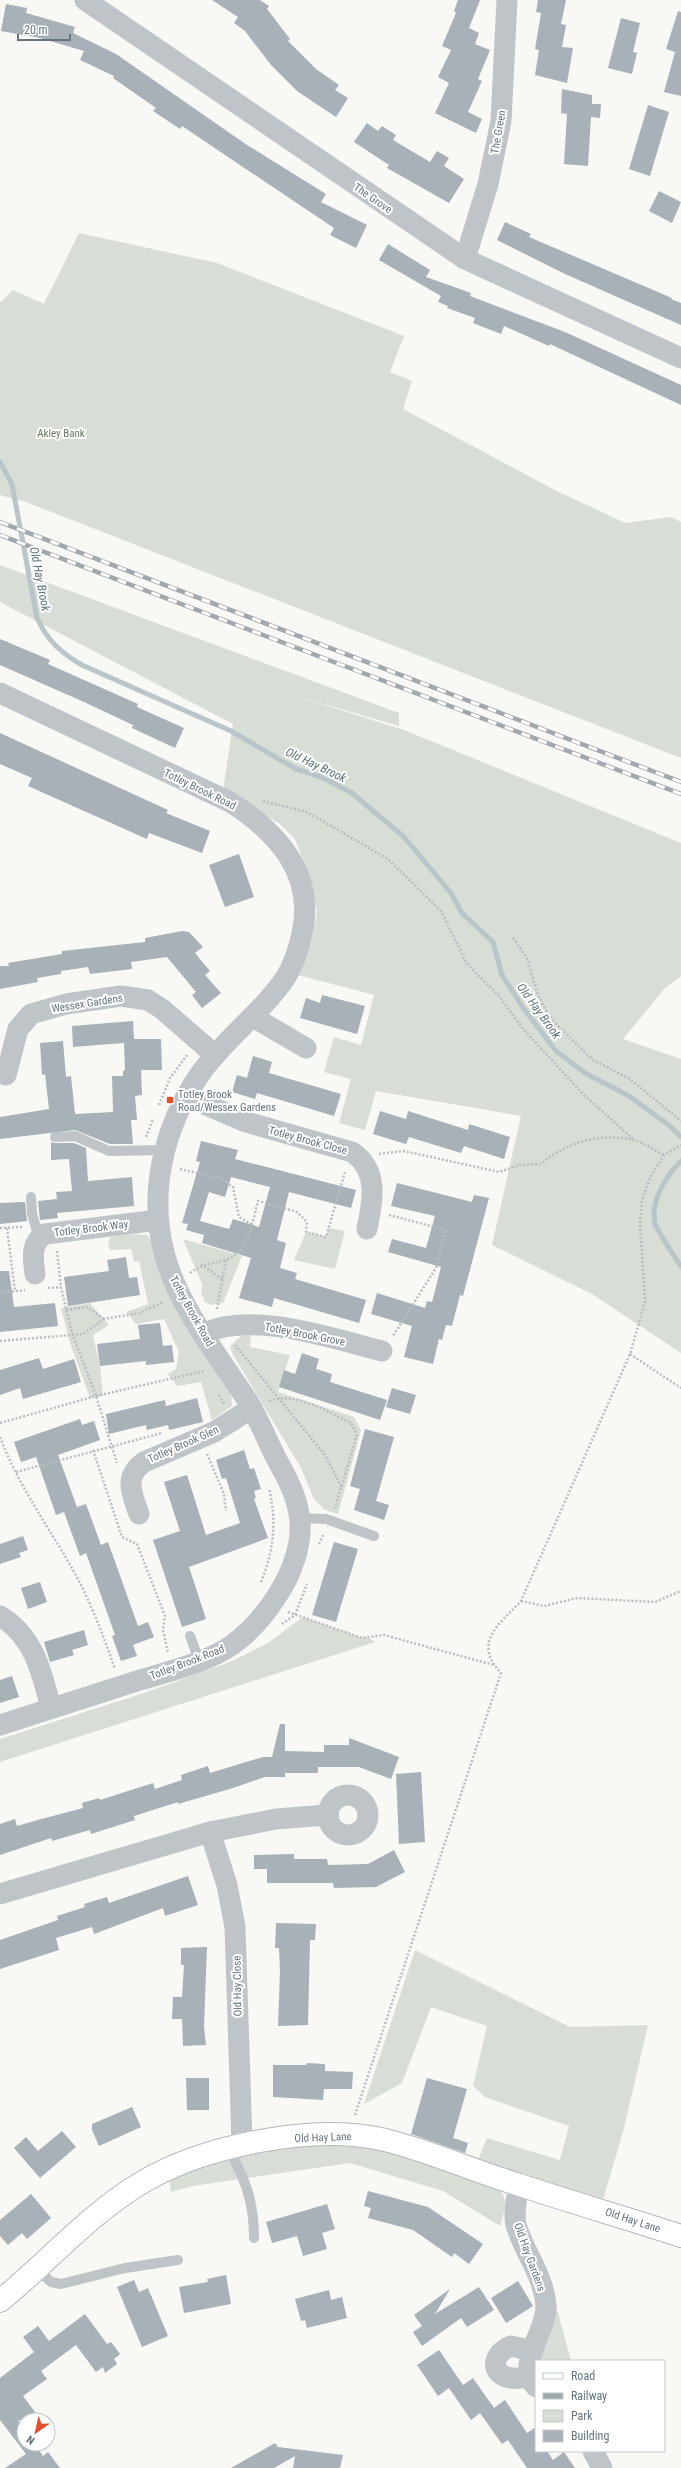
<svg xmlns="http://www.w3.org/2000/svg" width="681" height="2468" font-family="'Roboto Condensed',sans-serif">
<rect width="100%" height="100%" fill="#f8f8f5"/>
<g fill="#d8ddd5">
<polygon points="79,233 217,263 404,336 390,372 412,381 403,409 555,490 625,523 671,517 681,522 681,758 26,502 0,495 0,303 13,290 44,304"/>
<polygon points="0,565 399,713 399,726 293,695 404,730 681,843 681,976 664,989 623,1039 681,1059 681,1353 592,1294 492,1245 521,1116 376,1091 365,1130 339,1123 351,1079 324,1072 334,1037 361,1045 374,995 298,975 312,939 317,911 309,876 295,839 280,824 223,791 233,724 0,602"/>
<polygon points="329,1228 345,1231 335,1269 294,1260 306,1232 326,1237"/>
<polygon points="132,1234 147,1235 151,1241 231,1391 232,1406 212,1420 201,1382 177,1386 168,1374 176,1369 179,1352 164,1319 136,1324 126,1312 148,1304 139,1261 134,1262 131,1249 110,1250 108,1242 111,1237"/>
<polygon points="183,1239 242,1256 223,1303 211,1305 205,1302 201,1292 202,1284"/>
<polygon points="90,1303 109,1325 93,1335 100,1366 103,1396 90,1398 70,1343 61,1308"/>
<polygon points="251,1335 250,1347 290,1355 278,1392 354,1417 361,1430 338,1514 325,1510 314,1499 301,1468 232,1353 230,1346 241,1336"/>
<polygon points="303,1617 362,1638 367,1637 375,1642 0,1762 0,1739 141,1694 230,1662 268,1643"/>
<polygon points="415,1950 570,2027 648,2025 624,2128 603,2200 478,2160 487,2138 560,2160 569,2126 485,2097 473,2086 487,2026 431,2007 402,2083 364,2104"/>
<path d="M337 2141 372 2143 495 2185C510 2198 505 2209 500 2226L443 2191 350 2163 193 2186 171 2192 169 2176 258 2151Z"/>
<polygon points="557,2309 571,2361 538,2361"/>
</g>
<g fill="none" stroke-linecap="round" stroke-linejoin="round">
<g stroke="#b9c5c9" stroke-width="5">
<path d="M0 462 12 484 37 618C47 640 61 653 82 665L231 731 296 769 321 777 352 793 404 837 451 893 462 913 493 942 502 975 524 1009 556 1051 585 1073 629 1096 670 1126 681 1137"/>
<path d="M681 1161C666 1176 650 1201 655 1224 656 1228 677 1261 681 1266"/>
</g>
</g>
<g fill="#a8b1b7" fill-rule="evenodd">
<polygon points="212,0 260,0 269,6 267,9 290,39 288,41 316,69 339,85 335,90 348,98 336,117 297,91 271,65 245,31 234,23 238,17"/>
<polygon points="458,0 480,0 469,28 479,33 475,44 490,50 478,79 482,81 468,112 482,119 476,133 435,113 449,83 438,77 451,50 442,46 456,13 454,11"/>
<polygon points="538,0 566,0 561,24 566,25 562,47 573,48 567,83 535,75 539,50 535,49 541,13 536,12"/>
<polygon points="6,4 27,8 26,13 75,27 73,33 116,54 247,145 326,194 321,202 367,225 356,248 330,235 334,228 182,126 180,129 153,111 156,108 113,78 114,76 80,60 84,51 40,38 1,31"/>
<polygon points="678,11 681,12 681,96 664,92 675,52 666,49"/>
<polygon points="621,18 640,23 633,52 637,53 632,74 608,68"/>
<polygon points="562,89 592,95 592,104 601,104 600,118 591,117 588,166 564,164 567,114 561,113"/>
<polygon points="648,105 669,112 650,176 629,169"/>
<polygon points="367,123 378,131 382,126 396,135 393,140 430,162 437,151 449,158 444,166 464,179 449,203 387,168 389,165 354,142"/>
<polygon points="659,191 681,202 672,223 649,211"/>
<polygon points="505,222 531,234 529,237 672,298 671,299 681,303 681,325 565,274 497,240"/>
<polygon points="388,244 430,270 426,277 471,293 470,296 565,332 681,385 681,405 550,344 549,346 504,326 501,334 473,323 475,318 447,308 448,306 438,302 441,296 379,260"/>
<polygon points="0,639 50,660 48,664 138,704 137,707 184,728 175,748 132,728 133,725 84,702 0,665"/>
<polygon points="0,733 168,810 166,813 210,831 202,853 149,833 147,839 28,786 32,778 0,764"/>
<polygon points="239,854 254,897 225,907 209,865"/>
<polygon points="182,931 189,932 203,947 195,953 210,971 205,975 221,993 202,1008 192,995 196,992 167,957 131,962 132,969 90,974 88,967 61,971 61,974 37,978 38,982 0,989 0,966 9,966 8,963 62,954 62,951 145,942 145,938"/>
<polygon points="322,995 365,1006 357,1034 300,1018 306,998 320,1003"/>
<polygon points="133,1021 134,1039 161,1039 162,1070 141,1070 142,1095 135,1096 137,1120 131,1120 133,1144 110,1144 75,1130 0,1139 0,1117 49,1109 45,1074 42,1075 40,1043 63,1041 66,1077 71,1076 75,1114 113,1112 112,1076 123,1076 123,1071 125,1070 124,1043 73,1047 72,1026"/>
<polygon points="253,1056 272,1062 269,1073 341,1094 334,1116 257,1093 255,1099 232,1092 237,1075 247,1078"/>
<polygon points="380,1111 406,1119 408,1111 468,1130 469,1124 510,1137 504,1159 464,1146 461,1153 409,1137 406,1144 373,1134"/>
<path d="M201 1141 238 1150 235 1159 356 1190 351 1208 289 1192 277 1240 286 1243 280 1268 297 1273 295 1279 366 1300 359 1323 274 1298 272 1307 239 1298 251 1258 202 1243 204 1235 186 1230 188 1224 182 1223 200 1162 196 1161ZM231 1177 270 1187 259 1227 233 1219 229 1229 200 1221 209 1192 225 1197Z"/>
<polygon points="51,1142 55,1143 74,1143 86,1148 88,1181 132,1177 134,1206 57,1213 58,1218 40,1220 38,1201 57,1199 56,1192 72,1191 69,1159 51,1160"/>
<polygon points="397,1183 472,1202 474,1195 489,1198 463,1296 460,1295 452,1326 446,1325 442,1340 439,1339 433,1364 404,1357 412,1326 371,1314 377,1293 425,1308 427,1301 432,1302 441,1267 388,1252 392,1239 426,1248 435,1216 391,1206"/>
<polygon points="22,1202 25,1202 27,1221 0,1224 0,1203"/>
<polygon points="126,1257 129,1278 137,1277 140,1295 68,1306 64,1277 109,1271 107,1260"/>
<polygon points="0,1271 9,1271 14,1307 55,1303 58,1326 0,1332"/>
<polygon points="160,1323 163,1346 172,1345 174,1362 146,1365 146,1361 100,1366 97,1344 140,1339 138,1325"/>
<polygon points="302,1353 319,1359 316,1369 332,1374 330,1382 387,1400 380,1420 279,1387 284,1370 295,1374"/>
<polygon points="39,1358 43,1369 74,1359 81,1382 23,1399 20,1388 0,1395 0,1370"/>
<polygon points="392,1388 416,1395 410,1414 386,1407"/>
<polygon points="197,1398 203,1422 169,1430 168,1425 147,1430 146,1425 109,1434 106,1414 165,1400 166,1406"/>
<polygon points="80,1419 82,1425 94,1421 100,1440 58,1455 77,1507 86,1504 101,1545 108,1542 138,1626 148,1622 154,1637 133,1645 137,1656 121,1661 112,1636 115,1635 86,1553 80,1556 64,1512 56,1515 36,1457 21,1462 14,1442"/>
<polygon points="365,1429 394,1437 376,1501 389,1505 384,1520 354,1510 360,1489 350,1486"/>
<polygon points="244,1450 250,1469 254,1468 261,1489 254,1491 256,1498 254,1499 268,1538 189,1567 206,1619 182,1627 153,1540 180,1531 164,1482 187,1475 206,1535 240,1523 226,1478 222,1479 216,1460"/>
<polygon points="23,1536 28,1550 19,1553 21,1557 0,1564 0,1544"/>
<polygon points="334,1542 358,1549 336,1622 312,1615"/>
<polygon points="40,1582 47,1602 28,1609 21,1588"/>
<polygon points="84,1630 88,1645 72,1650 74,1655 50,1662 44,1642"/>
<polygon points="12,1676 19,1697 0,1703 0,1680"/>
<polygon points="280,1724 285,1724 285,1751 324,1752 324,1745 349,1745 349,1738 399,1757 391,1779 359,1767 318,1767 318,1773 285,1773 285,1777 265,1777 233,1788 178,1804 178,1802 134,1816 135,1820 91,1834 90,1830 52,1841 51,1838 0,1855 0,1824 15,1819 17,1826 34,1821 83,1808 82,1803 99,1798 100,1800 153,1783 155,1789 182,1780 181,1775 208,1766 210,1773 263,1757 272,1757"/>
<polygon points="421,1772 425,1842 399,1844 396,1774"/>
<polygon points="394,1850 405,1872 376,1887 334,1888 333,1883 267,1883 267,1869 254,1869 254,1855 294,1854 294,1859 327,1859 328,1865 368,1864"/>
<polygon points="188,1876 198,1905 165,1916 163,1908 94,1934 92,1927 56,1938 59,1950 0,1969 0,1940 58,1920 57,1916 85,1907 84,1904 107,1897 109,1903"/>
<polygon points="276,1923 316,1924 315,1940 310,1940 308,2025 278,2026 280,1971 279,1948 275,1948"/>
<polygon points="207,1947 204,2027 206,2045 183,2046 182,2019 172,2019 173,1997 182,1997 184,1965 181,1965 181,1948"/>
<polygon points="307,2063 325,2064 325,2071 353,2072 352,2089 324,2089 323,2100 273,2097 273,2065 306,2065"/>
<polygon points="186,2078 209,2078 209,2110 187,2110"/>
<polygon points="427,2078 467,2089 453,2138 468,2143 465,2153 411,2134"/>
<polygon points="132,2107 141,2127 99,2146 92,2130 92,2124"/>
<polygon points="62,2131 76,2147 40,2178 14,2148 26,2137 38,2151"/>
<polygon points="368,2191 428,2207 483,2244 469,2264 454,2253 452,2257 413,2230 368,2218 371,2208 364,2206"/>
<polygon points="31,2194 51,2218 27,2239 22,2233 8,2245 0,2236 0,2220"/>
<polygon points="327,2204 335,2229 322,2233 327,2249 303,2256 297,2236 272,2243 266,2222"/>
<polygon points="226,2275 231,2304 184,2313 179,2287 208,2282 207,2279"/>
<polygon points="134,2280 139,2292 148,2288 168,2336 142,2347 117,2287"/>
<polygon points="518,2281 533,2306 506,2323 491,2298"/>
<polygon points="479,2287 494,2310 467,2327 461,2318 422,2346 413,2332 422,2326 414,2315 450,2289 435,2314"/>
<polygon points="329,2290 331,2300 342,2297 347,2318 307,2328 305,2320 301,2321 295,2299"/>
<polygon points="85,2314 107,2344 111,2342 120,2354 114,2359 117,2364 105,2373 103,2367 96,2372 76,2345 41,2371 47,2379 23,2396 41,2420 18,2420 24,2429 24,2444 35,2444 43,2456 48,2452 60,2468 5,2468 26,2454 0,2420 0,2378 34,2352 23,2337 38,2326 49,2341"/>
<polygon points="439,2350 463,2385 473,2378 494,2408 505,2400 527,2433 536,2427 536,2451 547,2451 553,2460 564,2452 575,2468 527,2468 508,2440 502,2444 480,2413 471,2420 449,2388 438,2396 417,2365"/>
<polygon points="275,2443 278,2447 343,2455 340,2468 293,2468 295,2456 274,2468 231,2468"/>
</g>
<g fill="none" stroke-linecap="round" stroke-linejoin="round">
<g stroke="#b2b8bc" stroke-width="24">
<path id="secondary" d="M0 2301C48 2262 88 2215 141 2183 202 2146 310 2124 381 2139 428 2150 473 2171 520 2185 573 2203 627 2218 681 2236"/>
</g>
<g stroke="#babdc0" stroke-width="2.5" stroke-dasharray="2 2" stroke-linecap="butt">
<polyline points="263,801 307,812 388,859 441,911 467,964 499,996 524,1030 584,1095 634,1140"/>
<polyline points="513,938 527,958 538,995 547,1012 556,1024 593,1060 630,1079 681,1121"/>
<polyline points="159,1105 170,1078 188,1054"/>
<polyline points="146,1137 153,1119"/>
<path d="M379 1154 404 1151 499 1172 520 1165 541 1164C565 1143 601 1132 633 1140 643 1142 654 1150 664 1155"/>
<polyline points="180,1169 222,1179 233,1187 239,1217 251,1224"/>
<polyline points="389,1215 446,1230 436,1268 393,1336"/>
<polyline points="0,1228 22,1227"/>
<polyline points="7,1228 15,1291"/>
<polyline points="57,1251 61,1287 72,1333 96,1396 117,1463"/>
<polyline points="201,1264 223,1280"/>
<path d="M190 1273C202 1264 211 1264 225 1260 250 1253 252 1222 258 1201L297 1212 307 1222 306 1232 326 1237 345 1172"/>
<polyline points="48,1288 61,1287"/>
<polyline points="0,1293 25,1290"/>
<polyline points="217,1309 226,1260"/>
<polyline points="66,1310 87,1307 104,1319"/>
<polyline points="0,1341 83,1334 104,1319 140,1313 163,1302"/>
<polyline points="235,1345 325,1455 342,1488"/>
<polyline points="630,1354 681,1388"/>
<polyline points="219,1395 224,1404"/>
<path d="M269 1401C295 1391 328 1412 351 1423L357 1435 335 1508"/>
<polyline points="0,1423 96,1396 204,1371"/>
<path d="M0 1437C19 1488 52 1531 78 1579 93 1608 104 1638 115 1669"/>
<polyline points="93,1450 122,1537 137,1544 165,1616 163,1630 168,1653"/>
<polyline points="207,1454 224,1494 226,1511"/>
<polyline points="16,1472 162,1433"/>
<polyline points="319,1544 324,1533"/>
<path d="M261 1582C274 1550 277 1522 269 1488"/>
<polyline points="521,1601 544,1606 577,1598 655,1602 681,1591"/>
<polyline points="288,1612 362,1638 384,1635 494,1665"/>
<polyline points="282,1624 295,1615 307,1584"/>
<path d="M355 2115 501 1673C472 1642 499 1625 521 1601L630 1354 645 1302 640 1223 642 1200 650 1178 664 1155 681 1145"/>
</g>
<g stroke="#bfc4c8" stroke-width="10">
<polyline points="55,1137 75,1136 109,1151 166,1150"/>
<polyline points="31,1197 32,1214 39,1238"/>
<polyline points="300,1518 326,1519 374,1536"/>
<polyline points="190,1636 199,1660"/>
<path d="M228 2147C245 2180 254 2200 254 2238"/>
<polyline points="37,2269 51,2282 61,2284 125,2268 178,2260"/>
</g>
<g stroke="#bfc4c8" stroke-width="21">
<polyline points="85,0 465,259 681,358"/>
<polyline points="465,259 488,184 501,121 507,0"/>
<path d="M0 693 230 802C279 833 317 876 301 938 298 951 293 965 286 977 262 1013 225 1038 200 1074 182 1100 168 1132 162 1163 155 1196 157 1234 168 1266 184 1314 222 1361 249 1403 259 1420 267 1440 276 1458 286 1476 296 1494 299 1514 304 1542 292 1573 277 1596 266 1613 249 1633 232 1645 206 1663 170 1671 140 1680 93 1695 47 1710 0 1725"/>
<polyline points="253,1017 306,1048"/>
<polyline points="6,1075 18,1029 31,1014 66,1004 121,996 148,1000 162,1009 215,1055"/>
<path d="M186 1096 246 1122 352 1152C379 1170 373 1201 367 1229"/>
<path d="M35 1274C33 1259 30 1243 45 1234L158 1220"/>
<path d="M204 1333C254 1311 330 1338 382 1351"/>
<path d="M139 1514C132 1494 123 1477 144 1462L214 1432 252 1408"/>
<path d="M0 1616C34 1636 42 1673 51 1708"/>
<circle cx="348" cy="1815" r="20"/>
<polyline points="210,1832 276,1819 327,1815"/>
<polyline points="0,1894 210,1832 227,1885 235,1927 242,2143"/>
<path d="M519 2185C517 2197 513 2213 516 2225 524 2252 544 2276 546 2306 547 2331 515 2364 536 2387"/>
<path d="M530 2377C522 2378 512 2380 504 2376 488 2368 497 2351 511 2346L533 2351"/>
<polyline points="593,2451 602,2468"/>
</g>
<use href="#secondary" stroke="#fff" stroke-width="22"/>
<g stroke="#a1a8ad" stroke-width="4.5">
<g id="rail">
<polyline points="0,522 681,782"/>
<polyline points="0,535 681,794"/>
</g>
</g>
<use href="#rail" stroke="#fff" stroke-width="3" stroke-dasharray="9" stroke-linecap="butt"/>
</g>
<rect fill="#e0502d" stroke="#fff" stroke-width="1.5" x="166" y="1096" width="8" height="8" rx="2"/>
<g text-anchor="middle" stroke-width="4" stroke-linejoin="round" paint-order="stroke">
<g font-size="11" fill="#647580" stroke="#fff">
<text transform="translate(498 132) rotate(-80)" y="4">The Green</text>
<text transform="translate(373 198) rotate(35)" y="4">The Grove</text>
<text transform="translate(200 789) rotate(26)" y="4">Totley Brook Road</text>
<text transform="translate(87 1003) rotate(-9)" y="4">Wessex Gardens</text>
<text transform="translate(308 1140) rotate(15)" y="4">Totley Brook Close</text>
<text transform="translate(91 1228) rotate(-7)" y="4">Totley Brook Way</text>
<text transform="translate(192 1311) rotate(61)" y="4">Totley Brook Road</text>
<text transform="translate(305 1334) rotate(11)" y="4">Totley Brook Grove</text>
<text transform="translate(183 1444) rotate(-24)" y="4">Totley Brook Glen</text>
<text transform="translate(187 1662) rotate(-21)" y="4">Totley Brook Road</text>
<text transform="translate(237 1986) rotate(-91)" y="4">Old Hay Close</text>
<text transform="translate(323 2137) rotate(-2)" y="4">Old Hay Lane</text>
<text transform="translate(633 2220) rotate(18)" y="4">Old Hay Lane</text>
<text transform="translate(530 2257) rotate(70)" y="4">Old Hay Gardens</text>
</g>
<g font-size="11" fill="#677862" stroke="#fff">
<text x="61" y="437">Akley Bank</text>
</g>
<g font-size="11" fill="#647580" stroke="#fff" text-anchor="start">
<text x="178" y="1098">Totley Brook<tspan x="178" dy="13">Road/Wessex Gardens</tspan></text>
</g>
<g font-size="12" font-style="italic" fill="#5e747a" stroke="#fff">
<text transform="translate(40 579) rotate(79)" y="4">Old Hay Brook</text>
<text transform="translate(316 765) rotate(25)" y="4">Old Hay Brook</text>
<text transform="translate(539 1011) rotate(54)" y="4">Old Hay Brook</text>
</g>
</g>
<rect x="535" y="2360" width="130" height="92" fill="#ffffff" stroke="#c1c8cc"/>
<rect x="543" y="2373" width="20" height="6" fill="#ffffff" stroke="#c1c8cc"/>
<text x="571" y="2380" font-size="12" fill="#647580">Road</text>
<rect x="543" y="2393" width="20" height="6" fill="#a1a8ad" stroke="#c1c8cc"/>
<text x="571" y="2400" font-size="12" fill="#647580">Railway</text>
<rect x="543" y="2410" width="20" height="12" fill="#d8ddd5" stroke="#c1c8cc"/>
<text x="571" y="2420" font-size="12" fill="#647580">Park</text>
<rect x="543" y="2430" width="20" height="12" fill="#a8b1b7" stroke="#c1c8cc"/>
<text x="571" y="2440" font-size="12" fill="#647580">Building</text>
<g transform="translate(36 2432) rotate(214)"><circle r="19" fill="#ffffff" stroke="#c1c8cc"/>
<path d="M0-3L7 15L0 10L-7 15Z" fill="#e0502d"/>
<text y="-6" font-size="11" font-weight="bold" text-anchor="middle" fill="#647580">N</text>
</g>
<path d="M18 34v6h52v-6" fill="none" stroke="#647580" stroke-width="2"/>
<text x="24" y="34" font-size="12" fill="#647580" stroke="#ffffff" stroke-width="3" paint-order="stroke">20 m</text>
</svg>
